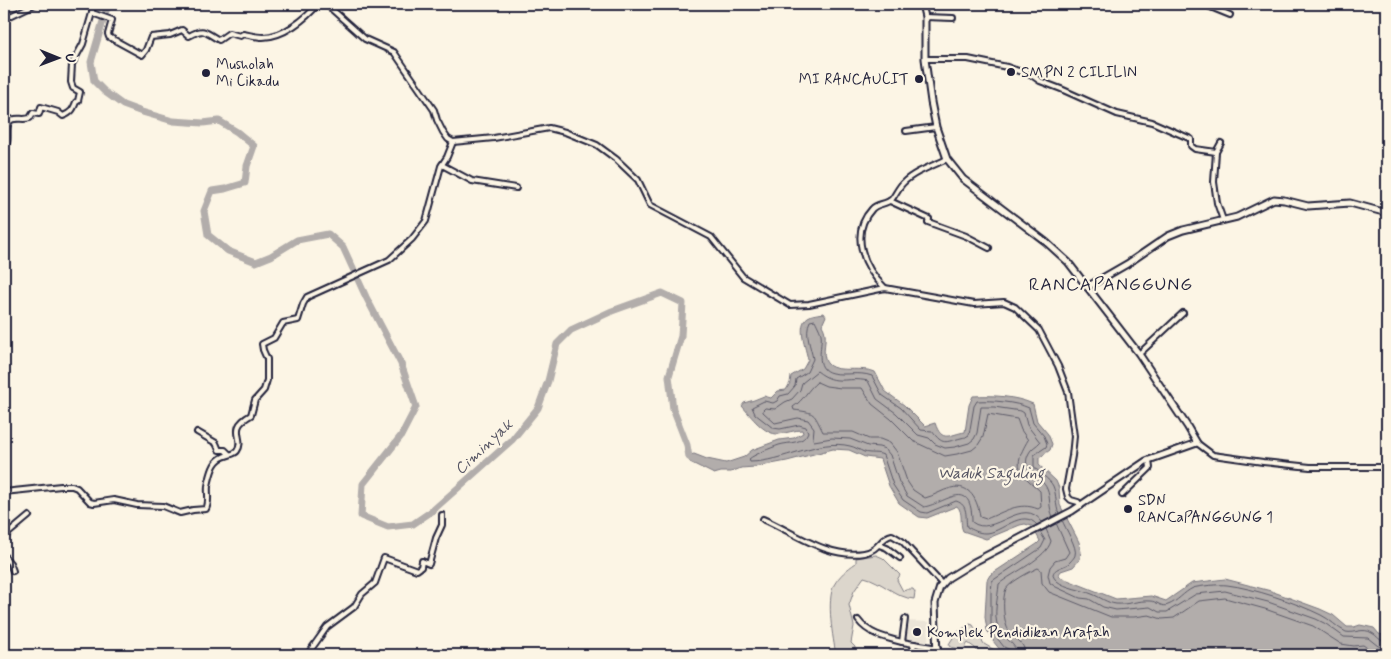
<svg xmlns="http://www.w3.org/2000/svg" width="1391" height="659" font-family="Mynerve,sans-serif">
<rect width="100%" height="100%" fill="#fcf5e5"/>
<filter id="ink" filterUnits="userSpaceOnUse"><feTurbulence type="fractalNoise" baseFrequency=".02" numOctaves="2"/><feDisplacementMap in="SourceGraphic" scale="10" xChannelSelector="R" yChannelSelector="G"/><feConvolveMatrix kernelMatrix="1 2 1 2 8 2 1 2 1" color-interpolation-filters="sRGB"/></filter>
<g filter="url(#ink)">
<polygon fill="#ece5d8" points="906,621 929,622 928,643 905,642"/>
<g fill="#dcd6cc" stroke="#7f7c84">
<path d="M876 555 883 558 900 575 897 580 903 591 909 589H913L915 592 914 599C896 598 882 581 864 577L854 591 849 605 854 626 851 643 855 647 854 655H836C833 638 826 601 834 585 839 576 847 569 856 563V558Z"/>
<polygon points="970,624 973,625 984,644 1003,655 980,655 975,648 968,643 963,650 951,647 949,644 956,633"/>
</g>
<path fill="#b2adab" stroke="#78757e" d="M824 313 826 316 822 325C829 336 822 347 825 359 830 376 859 365 875 372L885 391 904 405 925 426 935 423C942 444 950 434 965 432L969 405 973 396C993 395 1015 396 1033 404L1037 421 1048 434 1052 444 1050 450 1039 458V465L1056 481 1059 488 1060 505 1079 542 1081 552 1080 559 1073 567 1061 571 1059 574 1060 577 1116 599 1151 596 1166 601 1192 583 1225 579 1271 591 1320 609 1333 615 1347 627H1354L1360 625 1374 628 1379 634 1387 636V655H1010L1001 651 993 641 987 630 985 617 987 580 990 575 1037 544 1040 541 1032 526 1025 524 1020 525 986 539 963 531C959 523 964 513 957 506L927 518 919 517 899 503 889 486 880 459 865 457 849 450 833 449 787 461 755 467 741 468 731 472H721L714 474 690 462 687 456 694 454 707 459 726 463 744 457 752 450 779 440 794 438 803 433 802 430C794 430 787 433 779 434 764 435 751 416 742 406L744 403 754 400 764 396 771 398 778 391 786 390 790 383 791 376 803 369 808 360C806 348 796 325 808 317 812 314 819 314 824 313Z"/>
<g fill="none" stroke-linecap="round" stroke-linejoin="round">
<g stroke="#5c5a68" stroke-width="1">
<path d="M817 382 826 386 841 388H862L872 404 891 419 913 441 945 456 957 454 972 450 978 445 983 437 988 414 1017 419 1021 430 1028 440C1020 454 1013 467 1028 480 1032 484 1036 487 1040 491L1041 507 1038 509C1019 501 1004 512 986 519L980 517C978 501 970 483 951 488 942 490 934 496 925 498L913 490 907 481 897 452 890 443 880 439H869L853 432H823C813 412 816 413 794 410L793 407C804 400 807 390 817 382Z"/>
<path d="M1062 520C1065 528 1078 548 1075 555 1075 557 1070 562 1068 564 1064 567 1045 570 1057 581 1065 588 1083 590 1092 594 1100 597 1107 603 1116 604 1128 605 1139 600 1150 601 1157 601 1161 608 1168 605 1177 602 1184 592 1193 588 1199 586 1220 584 1227 585 1253 588 1297 603 1321 615 1330 619 1337 628 1346 632 1354 634 1363 627 1372 633 1378 636 1379 642 1387 641"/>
<path d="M1042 522C1023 494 993 539 972 522 972 476 946 503 924 507L907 496 899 482 890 455 885 449 879 447 868 446 850 439 832 438 814 441 813 439 814 428 808 420 798 418 775 423 763 412V410L765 408 775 409 785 402 792 399 800 390 802 383 817 371C837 387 846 376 868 381L877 399 896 413 918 435 929 438 935 444 945 448 955 447 969 443 974 439 977 433 981 407H994L1021 411 1024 413 1027 425 1040 442C1037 446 1031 448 1029 453 1019 471 1042 476 1047 489 1051 498 1048 506 1053 517"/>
<polyline points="1056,523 1069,552 1065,558 1055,561 1050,567 1048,575 1050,583 1056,587 1080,598 1089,599 1103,607 1116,610 1150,607 1159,612 1167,612 1196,594 1225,591 1268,602 1316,619 1326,624 1344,637 1368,638 1378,646 1387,648"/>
<path d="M1037 525C1022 507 1001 534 985 533 978 533 973 530 967 527 965 517 969 505 956 501L927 513 921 512 903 500 893 485 883 455C877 452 871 454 864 452 859 450 855 447 850 446 819 438 782 462 750 462L749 459C755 454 771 448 779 445 789 442 804 444 808 432L806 427 799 425 780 429 773 428 755 414 752 407 764 401 773 403 777 401 780 396 788 394 795 386 796 379 807 372 813 359C811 347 804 333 810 321L815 320C816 322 821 332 821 334 823 346 813 369 832 373 846 376 858 371 872 376L882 395 901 408 921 430 932 431C943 446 945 442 961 438 969 436 962 439 969 435L974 406 977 401C992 400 1016 402 1029 408L1033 423 1044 436 1047 444 1046 447 1034 455V466C1039 474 1049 478 1053 486 1057 495 1055 505 1059 514"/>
<polyline points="1011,655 1010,650 1004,647 997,638 991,624 991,593 992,581 1041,548 1045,540 1040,532"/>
<path d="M1017 655C1017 643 1003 639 998 627 993 614 998 598 999 584 1012 573 1047 558 1051 541L1046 529"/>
<path d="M1025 655C1025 641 1015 640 1009 631 1003 623 1002 597 1006 589 1010 582 1031 571 1038 568L1041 570 1042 583 1049 592 1111 617H1134L1149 615 1162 619 1174 618 1199 601 1225 598 1265 609 1313 626 1341 644 1354 646 1363 645 1375 653 1383 655"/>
</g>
<polyline stroke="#b2adab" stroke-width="7" points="108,4 91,62 94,81 105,92 123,105 142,112 173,121 203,123 219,121 237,132 254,146 247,166 245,183 225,189 212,191 204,211 208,235 228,251 256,262 271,256 297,240 328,234 343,247 366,297 401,364 416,407 401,436 363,484 361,516 388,527 413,524 432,511 512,440 538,408 548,381 557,344 571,330 612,311 662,293 683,303 681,336 669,376 673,409 687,445 689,457 694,460"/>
<g stroke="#22223b" stroke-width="8">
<g id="minor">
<path d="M92 4V13L112 20 108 34 109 37 142 55 146 50 151 37 170 35 182 30 189 36C205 27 204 32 219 40L229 33 240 36 243 34C250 35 256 37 263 37 283 37 306 19 318 4"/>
<polyline points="326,4 365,39 394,52 434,110 437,120 443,132 448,139 453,142 494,138 549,128 565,132 597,145 616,159 638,180 650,205 711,237 743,277 790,305 809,304 885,288 974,304 1004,302 1015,307 1039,330 1058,366 1068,392 1074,436 1072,456 1066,489 1068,497 1071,500 1078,502 1081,506"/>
<polyline points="1203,4 1230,15"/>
<polyline points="925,17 953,18"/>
<polyline points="4,19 35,4"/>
<polyline points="925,59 968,59 1007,67 1033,76 1040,81 1061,89 1117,114 1152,122 1191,139 1191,146 1195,149 1216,152 1214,182 1217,203 1223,220"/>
<polyline points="906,131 936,127"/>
<path d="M4 150C4 149 7 144 7 143 9 136 4 119 15 119 20 118 24 120 30 118L33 113 39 114 41 107 58 112 63 116C71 113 73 110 76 102L78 101 80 92 73 88 71 82 72 64 83 44 92 13"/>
<polyline points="1216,152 1221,143"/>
<polyline points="442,165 472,181 516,188"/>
<polyline points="890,201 929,219 928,222 966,236 989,248"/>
<path d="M885 288C864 268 849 234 872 209 877 203 886 205 892 199 896 194 898 188 903 183 914 172 932 166 947 159"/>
<polyline points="1139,354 1183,313"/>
<polyline points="197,432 216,443 219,450 225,450 229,454"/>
<polyline points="1197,443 1213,455 1263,462 1310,467 1387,467"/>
<path d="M4 492 61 486H72L77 488 90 502 94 503 114 500 137 505 163 506 180 513 193 510 206 509C210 502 207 494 208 486 209 481 211 473 213 468 220 452 233 457 237 451 246 438 226 429 251 415L255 400 264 390 267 380V359L263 350 262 344 274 338 283 323 298 320 303 304 307 297 389 260 412 239 426 221 441 166 447 157 453 142"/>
<polyline points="1122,495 1150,468 1149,460"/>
<path d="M763 519C795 533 828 559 864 553 880 550 880 537 892 535L902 541 942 584"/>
<polyline points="4,537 29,516"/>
<polyline points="879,545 887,548 900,558"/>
<polyline points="4,556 10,563 13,571"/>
<polyline points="905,619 902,642 938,648"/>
<path d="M858 620C868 634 886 638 902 642"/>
<polyline points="307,655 327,627 354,607 362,594 375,583 384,558 417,570 421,567 422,561 429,564 436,538 442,525 442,515"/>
<polyline points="912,655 914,644"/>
</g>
</g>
<g stroke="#22223b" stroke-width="9">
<g id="secondary">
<polyline points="922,4 925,17 925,59 931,102 936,127 947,159 963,179 1046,242 1068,262 1139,354 1187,426 1197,443 1146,461 1072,511 974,562 948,578 940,587 935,603 937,655"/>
<polyline points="1087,287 1127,264 1168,236 1183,230 1237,217 1274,199 1284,200 1308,206 1350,203 1387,213"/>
</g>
</g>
<use href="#minor" stroke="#fcf5e5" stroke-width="4"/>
<use href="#secondary" stroke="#fcf5e5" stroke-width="5"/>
</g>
</g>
<g fill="#22223b" stroke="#fcf5e5" stroke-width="2">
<circle cx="1011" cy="72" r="5"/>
<circle cx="206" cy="73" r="5"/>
<circle cx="919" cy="79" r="5"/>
<circle cx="1128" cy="509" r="5"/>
<circle cx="917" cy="632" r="5"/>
</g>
<g text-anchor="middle" stroke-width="4.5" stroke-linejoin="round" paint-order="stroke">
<g font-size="15" fill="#22223b" stroke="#fcf5e5" text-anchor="start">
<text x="216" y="69">Musholah<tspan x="216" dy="17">Mi Cikadu</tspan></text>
<text x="1021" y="77">SMPN 2 CILILIN</text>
<text x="909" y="84" text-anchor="end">MI RANCAUCIT</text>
<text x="1138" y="505">SDN<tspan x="1138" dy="17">RANCaPANGGUNG 1</tspan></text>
<text x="927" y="637">Komplek Pendidikan Arafah</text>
</g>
<g font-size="16" font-style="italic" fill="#545362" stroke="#fcf5e5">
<text transform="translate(483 446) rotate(-43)" y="6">Ciminyak</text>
<text x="991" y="478">Waduk Saguling</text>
</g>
<g font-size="18" letter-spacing="1" fill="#22223b" stroke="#fcf5e5">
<text x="1111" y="290">RANCAPANGGUNG</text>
</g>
</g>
<rect width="1391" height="659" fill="none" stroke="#fcf5e5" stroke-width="20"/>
<rect x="10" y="10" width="1371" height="639" fill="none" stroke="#22223b" stroke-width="2" filter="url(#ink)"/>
<g transform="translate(58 58) rotate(91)" stroke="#fcf5e5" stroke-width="4" paint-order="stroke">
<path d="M0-4L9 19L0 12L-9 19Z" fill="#22223b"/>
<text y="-8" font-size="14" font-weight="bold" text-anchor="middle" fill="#22223b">U</text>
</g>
</svg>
